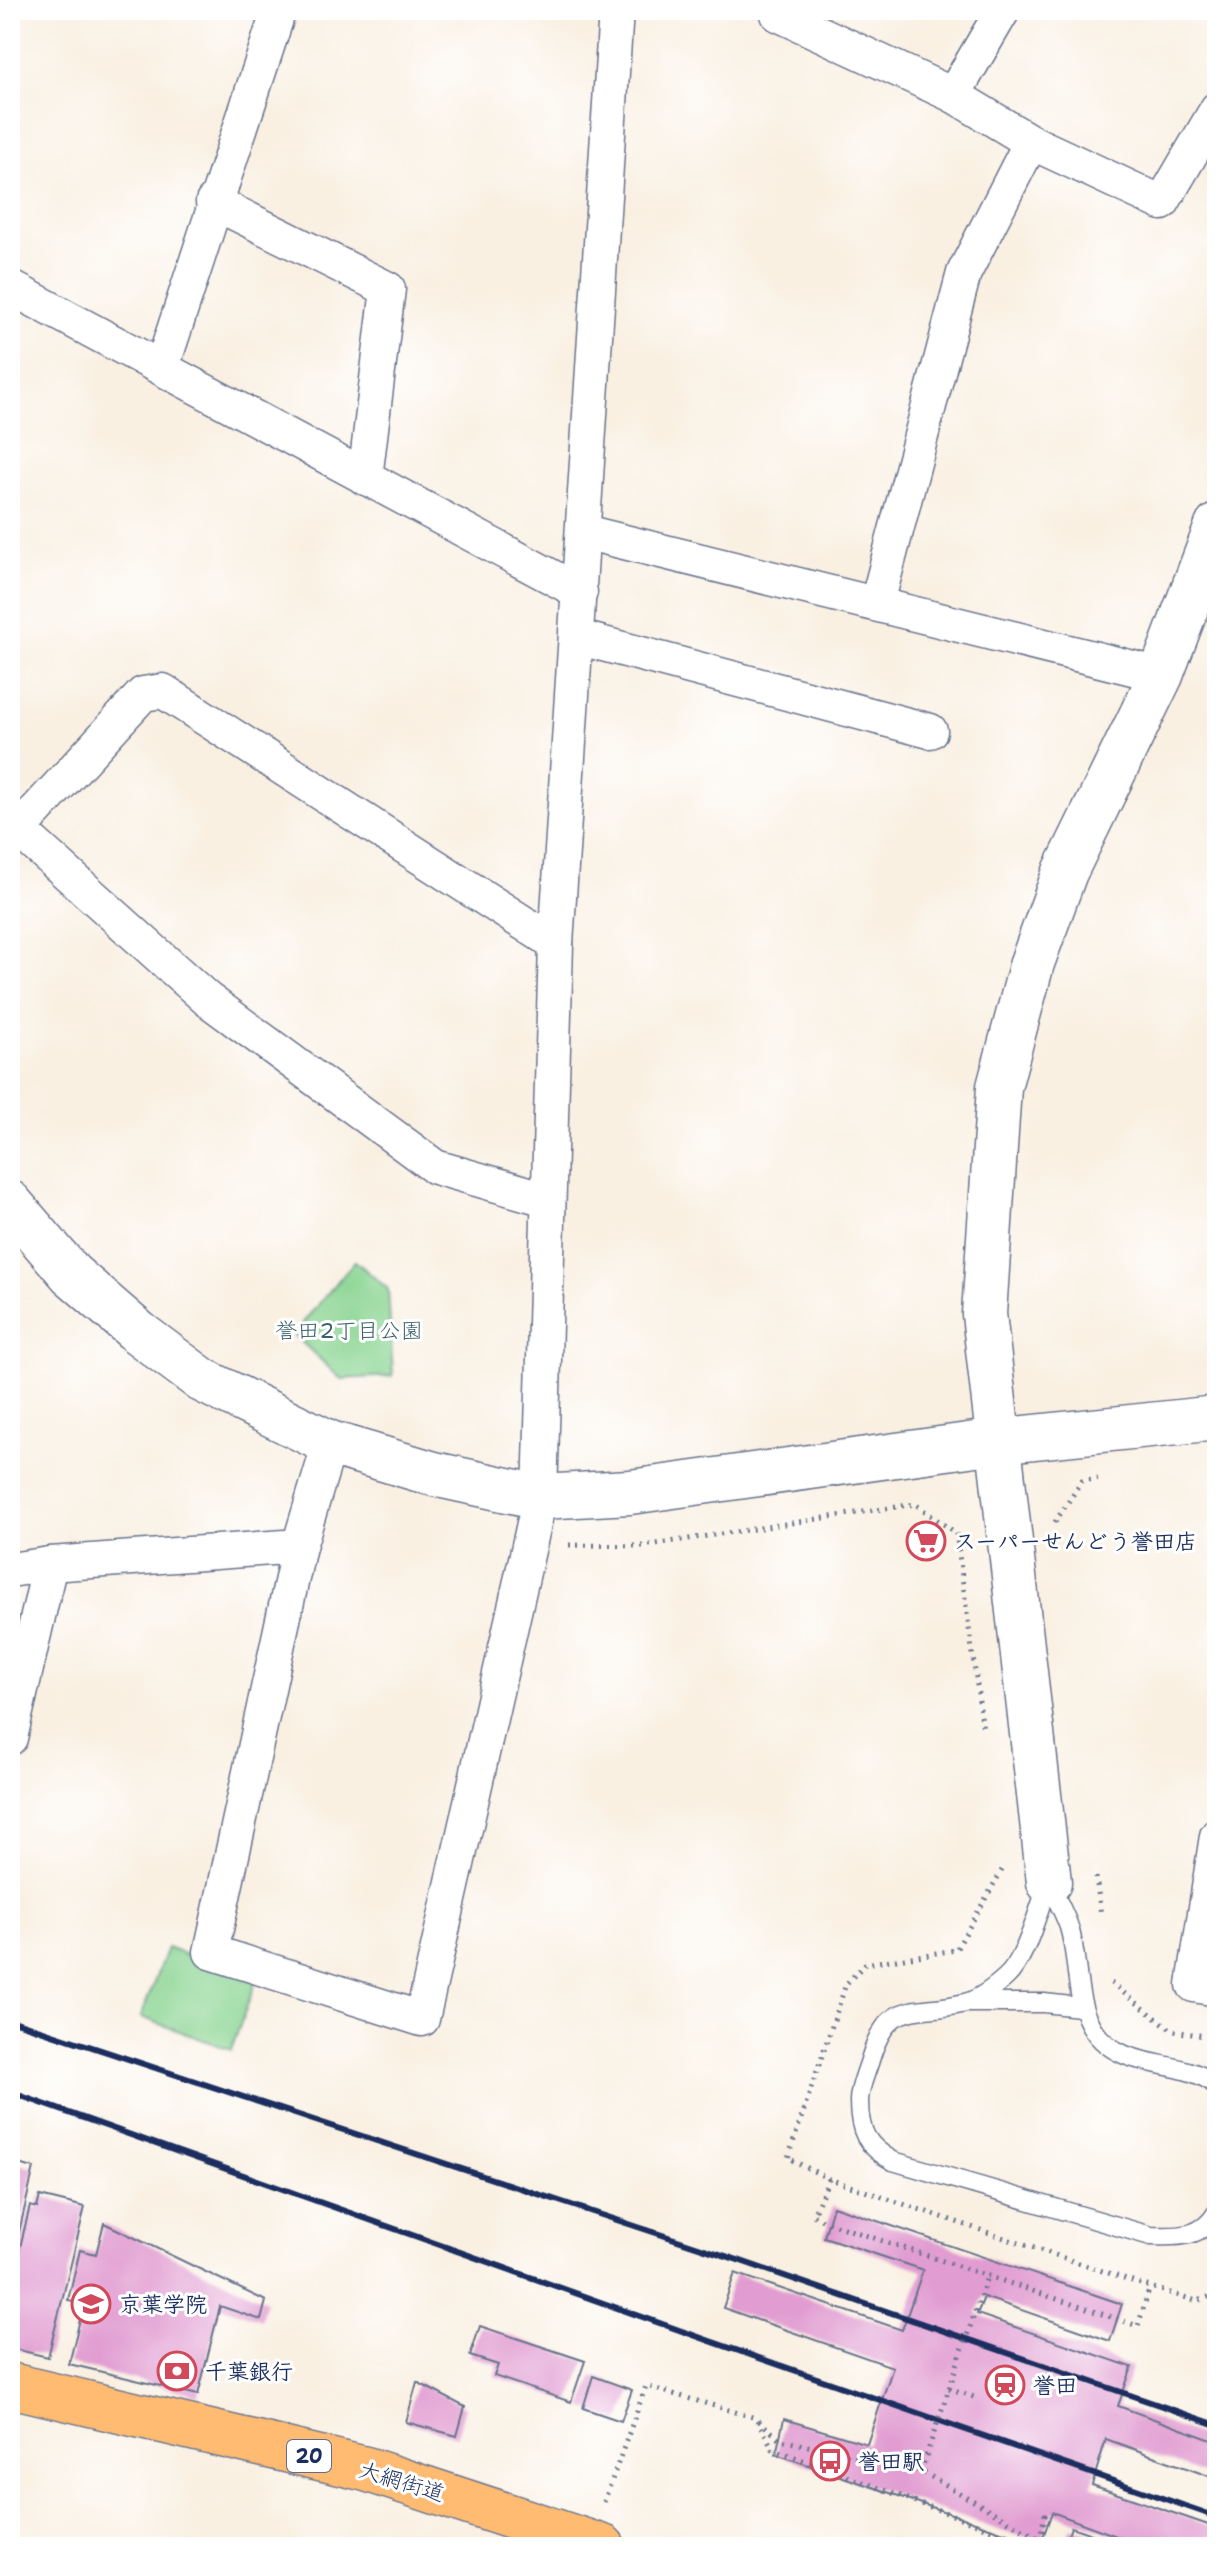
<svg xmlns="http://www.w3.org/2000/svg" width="1227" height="2557" font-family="'Shantell Sans','Klee One',sans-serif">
<rect width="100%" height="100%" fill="#fff"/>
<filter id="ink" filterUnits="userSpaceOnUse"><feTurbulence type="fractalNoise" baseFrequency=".0125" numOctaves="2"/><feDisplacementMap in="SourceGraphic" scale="16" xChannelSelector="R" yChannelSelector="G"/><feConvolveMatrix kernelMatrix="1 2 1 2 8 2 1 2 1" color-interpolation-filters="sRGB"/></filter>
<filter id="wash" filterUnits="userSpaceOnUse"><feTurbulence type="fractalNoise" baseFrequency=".006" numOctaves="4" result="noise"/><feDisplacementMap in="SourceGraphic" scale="32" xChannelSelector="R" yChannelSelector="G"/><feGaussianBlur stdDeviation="1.8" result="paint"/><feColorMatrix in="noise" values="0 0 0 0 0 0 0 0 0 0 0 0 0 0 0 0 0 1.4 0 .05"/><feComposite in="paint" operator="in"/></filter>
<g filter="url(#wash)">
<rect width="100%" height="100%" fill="#f9f0e2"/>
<g fill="#89d491" stroke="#528278" stroke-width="2">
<polygon points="355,1261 388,1289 393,1376 341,1379 293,1334"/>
<polygon points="167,1948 256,1981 231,2050 141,2017"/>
</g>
<g id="blocks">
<g fill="#e19cd1">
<polygon points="10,2162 34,2168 11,2266 10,2266"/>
<polygon points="40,2196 85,2207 48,2357 10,2348 10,2288 30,2206 37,2208"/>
<polygon points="833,2206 1122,2304 1110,2341 984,2297 977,2314 1132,2367 1118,2406 1217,2442 1217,2479 1106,2439 1092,2485 1217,2528 1217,2547 1146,2547 1052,2512 1042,2540 1010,2534 776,2454 784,2419 867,2444 893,2367 723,2308 735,2273 902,2330 923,2270 824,2237"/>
<polygon points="104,2223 266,2301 261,2320 220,2306 198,2395 69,2364 84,2303 68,2300 80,2250 96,2254"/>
<polygon points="480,2326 585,2361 571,2402 494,2376 498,2365 470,2356"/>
<polygon points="593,2376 632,2390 621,2421 583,2408"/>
<polygon points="417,2382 465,2407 457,2436 406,2422"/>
<polygon points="1071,2527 1127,2546 1127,2547 1064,2547"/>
</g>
</g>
</g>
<g filter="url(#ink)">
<use href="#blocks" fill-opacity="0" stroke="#69738c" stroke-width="2"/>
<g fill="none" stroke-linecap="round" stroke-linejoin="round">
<g stroke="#69738c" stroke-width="21">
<g id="service">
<path d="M1049 1882C1038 1908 1027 1958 1006 1977 995 1987 980 1999 965 2003 914 2016 889 1996 870 2060 866 2073 859 2088 859 2101 859 2131 866 2146 893 2161L1151 2236C1179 2237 1202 2238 1217 2212"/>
<path d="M1049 1882C1055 1897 1064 1912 1069 1927 1083 1973 1069 2032 1125 2055 1154 2067 1193 2065 1217 2086"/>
<polyline points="969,2003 1044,2003 1080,2007"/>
</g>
</g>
<g stroke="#69738c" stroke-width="37">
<g id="minor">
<polyline points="781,10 778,14 953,95 1031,142 1162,203 1217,109"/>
<polyline points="953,95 1003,10"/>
<polyline points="213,202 388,289 365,478"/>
<polyline points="10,287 580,592"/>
<polyline points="162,367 279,10"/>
<polyline points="584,532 1161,675"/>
<polyline points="877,603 964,273 1031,142"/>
<polyline points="577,637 930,731"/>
<polyline points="19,830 207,999 435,1167 546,1199"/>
<polyline points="10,839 143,694 163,691 556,944"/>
<polyline points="299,1546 211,1952 422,2019 540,1497 556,944 616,10"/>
<polyline points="10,1570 50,1564 299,1546 330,1443"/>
<polyline points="10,1738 50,1564"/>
<polyline points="1217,1836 1194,1985 1217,1989"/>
</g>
</g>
<g stroke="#69738c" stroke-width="47">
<g id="tertiary">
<polyline points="10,1203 71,1274 139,1333 202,1380 330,1443 434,1474 540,1497 630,1492 997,1441 1217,1418"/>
<polyline points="1049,1882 984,1314 999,1087 1032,963 1065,872 1161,675 1217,526"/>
</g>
</g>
<g stroke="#69738c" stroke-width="47">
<polyline id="primary" points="10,2385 366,2469 603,2547"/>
</g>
<g stroke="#69738c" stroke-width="5" stroke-dasharray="2 6" stroke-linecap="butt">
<polyline points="1055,1522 1082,1481 1098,1479"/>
<polyline points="569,1545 643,1546 915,1504 956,1533 983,1730"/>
<polyline points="1002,1870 956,1950 865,1964 846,1984 788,2158 829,2179 1150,2287 1197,2301 1217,2294"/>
<polyline points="1096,1877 1101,1915"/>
<polyline points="1111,1983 1173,2031 1217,2038"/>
<polyline points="829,2179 813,2215 826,2222 1138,2326 1150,2287"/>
<polyline points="949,2388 974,2397"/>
<polyline points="759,2421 781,2440 921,2471 1042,2540 1045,2515 1038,2545 1020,2540"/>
<polyline points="604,2502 646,2386 756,2418 773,2449 1020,2540 1017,2547"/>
</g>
<use href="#service" stroke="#fff" stroke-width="18"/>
<use href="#minor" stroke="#fff" stroke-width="34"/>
<use href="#tertiary" stroke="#fff" stroke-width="44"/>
<use href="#primary" stroke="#ffbb71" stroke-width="44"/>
<g stroke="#1b2f5e" stroke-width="6">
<polyline points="10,2020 738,2260 1217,2425"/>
<polyline points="10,2092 710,2341 1217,2517"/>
</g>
<polyline stroke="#69738c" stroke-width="5" stroke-dasharray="2 6" stroke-linecap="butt" points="921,2471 988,2274"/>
</g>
</g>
<defs>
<g id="supermarket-ring" transform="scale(2)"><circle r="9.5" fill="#fff" stroke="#d1495b" stroke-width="1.5"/><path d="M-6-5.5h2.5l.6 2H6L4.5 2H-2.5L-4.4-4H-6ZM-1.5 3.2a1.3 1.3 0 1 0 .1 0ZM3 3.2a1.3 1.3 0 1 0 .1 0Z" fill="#d1495b"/></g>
<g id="university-ring" transform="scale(2)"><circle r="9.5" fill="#fff" stroke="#d1495b" stroke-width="1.5"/><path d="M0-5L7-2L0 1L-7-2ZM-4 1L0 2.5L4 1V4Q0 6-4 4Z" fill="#d1495b"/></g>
<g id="bank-ring" transform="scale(2)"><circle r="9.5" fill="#fff" stroke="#d1495b" stroke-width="1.5"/><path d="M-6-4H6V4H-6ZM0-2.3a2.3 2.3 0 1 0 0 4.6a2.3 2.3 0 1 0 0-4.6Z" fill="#d1495b"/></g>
<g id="station-ring" transform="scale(2)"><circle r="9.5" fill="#fff" stroke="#d1495b" stroke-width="1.5"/><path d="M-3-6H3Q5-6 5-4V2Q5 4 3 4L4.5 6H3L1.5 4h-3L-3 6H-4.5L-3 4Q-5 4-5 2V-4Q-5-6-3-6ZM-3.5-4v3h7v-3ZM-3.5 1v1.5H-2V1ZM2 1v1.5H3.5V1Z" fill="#d1495b"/></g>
<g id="bus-ring" transform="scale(2)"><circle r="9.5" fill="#fff" stroke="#d1495b" stroke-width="1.5"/><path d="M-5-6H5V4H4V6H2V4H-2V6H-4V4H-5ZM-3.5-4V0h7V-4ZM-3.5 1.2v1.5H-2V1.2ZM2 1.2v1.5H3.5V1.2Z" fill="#d1495b"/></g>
</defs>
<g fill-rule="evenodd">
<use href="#supermarket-ring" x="926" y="1541"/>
<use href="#university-ring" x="91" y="2304"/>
<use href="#bank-ring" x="177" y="2371"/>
<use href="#station-ring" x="1005" y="2385"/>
<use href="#bus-ring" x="830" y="2461"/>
</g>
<g text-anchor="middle" stroke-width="6" stroke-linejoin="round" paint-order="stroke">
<rect fill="#fff" stroke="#5f6d8e" stroke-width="2" x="287" y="2440" width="44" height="32" rx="6"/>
<g font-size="20" font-weight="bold" fill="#1b2f5e">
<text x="309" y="2463">20</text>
</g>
<g font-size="22" fill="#3c616d" stroke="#fff">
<text x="349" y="1338">誉田2丁目公園</text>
</g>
<g font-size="22" font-weight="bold" fill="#1b2f5e" stroke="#fff" text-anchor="start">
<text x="954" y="1549">スーパーせんどう誉田店</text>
<text x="119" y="2312">京葉学院</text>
<text x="205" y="2379">千葉銀行</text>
<text x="1033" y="2393">誉田</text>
<text x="858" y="2469">誉田駅</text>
</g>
<g font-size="22" fill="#1b2f5e" stroke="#fff">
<text transform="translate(402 2481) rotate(17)" y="8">大網街道</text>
</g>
</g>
<rect width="1227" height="2557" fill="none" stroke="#fff" stroke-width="40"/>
</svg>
